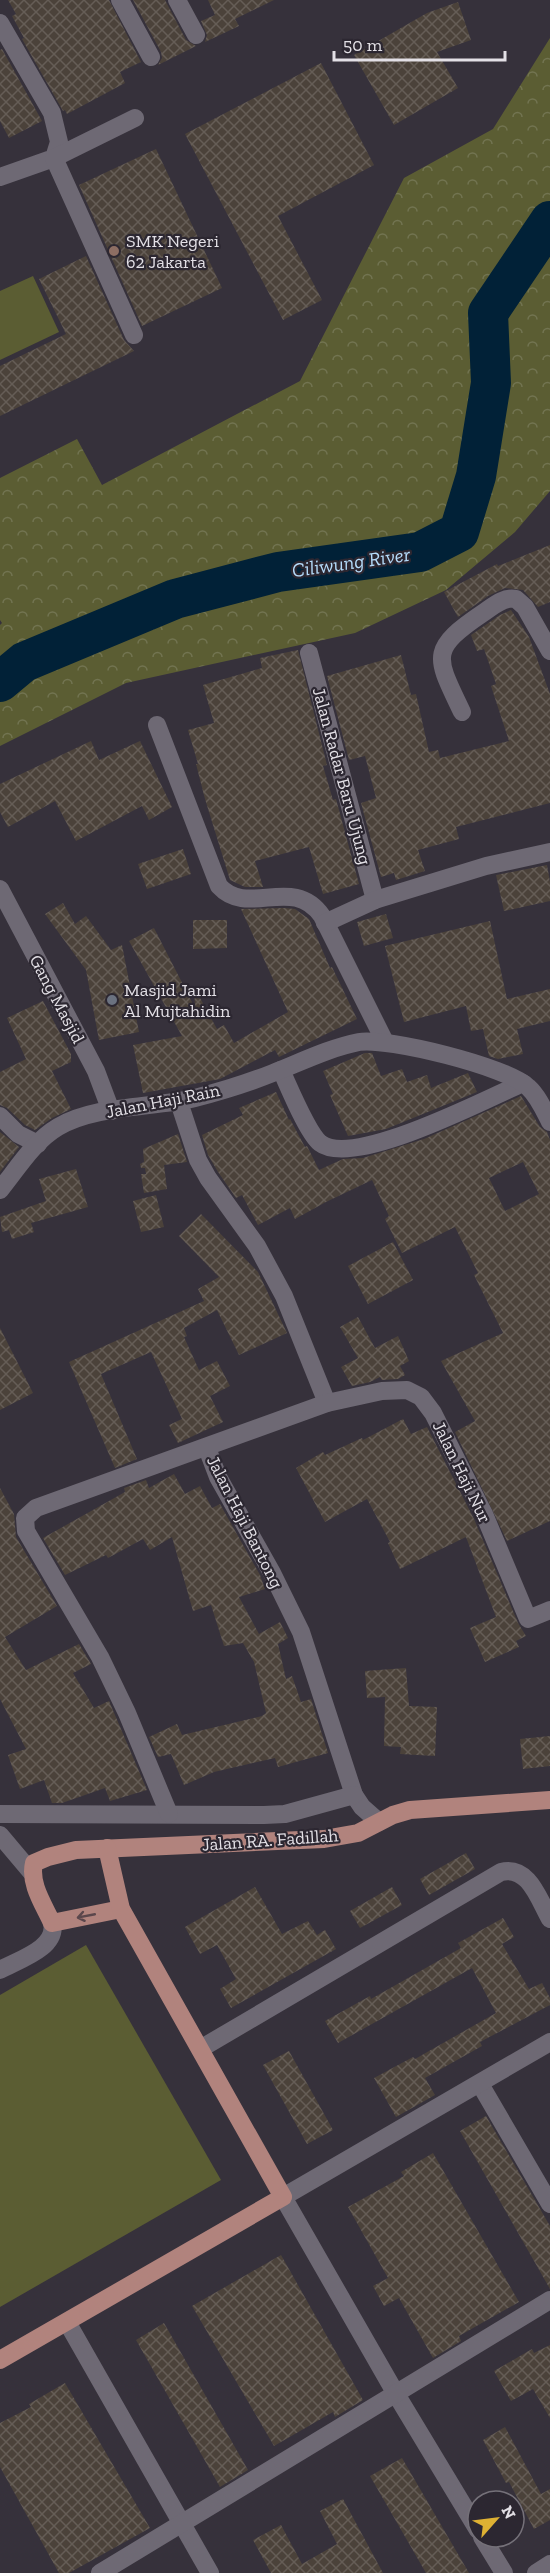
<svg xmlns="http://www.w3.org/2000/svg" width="550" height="2573" font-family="'Zilla Slab',serif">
<defs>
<pattern id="forest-crowns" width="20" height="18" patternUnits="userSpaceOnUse" patternTransform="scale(1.5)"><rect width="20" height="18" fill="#5b5d33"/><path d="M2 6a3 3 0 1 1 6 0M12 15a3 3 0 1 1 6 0" fill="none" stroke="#727451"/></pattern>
<pattern id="building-cross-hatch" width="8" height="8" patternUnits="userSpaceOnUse" patternTransform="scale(1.5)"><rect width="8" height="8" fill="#4b423a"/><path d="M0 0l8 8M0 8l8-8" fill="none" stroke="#655d56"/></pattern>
</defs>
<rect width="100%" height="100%" fill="#36313b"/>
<g fill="#5b5d33">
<polygon points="33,276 59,332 0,360 0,291"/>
<polygon points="86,1945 221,2180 0,2307 0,1995"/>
</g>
<polygon fill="url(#forest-crowns)" points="550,38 550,491 515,532 446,590 355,633 126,683 0,746 0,625 2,623 0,620 0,478 77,439 102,485 300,381 404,178 493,129"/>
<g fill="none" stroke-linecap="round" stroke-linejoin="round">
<polyline stroke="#012137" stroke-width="40" points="0,682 24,662 175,599 278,572 420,552 459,532 476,476 491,383 488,313 550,221"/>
</g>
<g fill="url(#building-cross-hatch)" fill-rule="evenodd">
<polygon points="8,0 109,0 141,62 120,72 125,83 67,114 65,110 63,111 22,39 24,38 12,16 16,14"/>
<polygon points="133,0 165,0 186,40 196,46 158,65 162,58 161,52"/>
<polygon points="208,0 274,0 235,19 239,26 205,42 207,35 201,21 215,15"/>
<polygon points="458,2 471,40 437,52 458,88 394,125 354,55 427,13"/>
<polygon points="2,49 42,121 9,138 0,121 0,50"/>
<polygon points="321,63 374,165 278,216 322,300 283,320 185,134"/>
<polygon points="156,149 222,288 142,326 79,185"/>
<polygon points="86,256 124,340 134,351 0,416 0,366 66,334 39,279"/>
<polygon points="550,545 550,602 538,607 523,590 505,588 488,596 458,617 444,592 497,564 498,566"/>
<polygon points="511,610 529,637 550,694 550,803 456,827 459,839 418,850 425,871 396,880 394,873 381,877 361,803 376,798 365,756 349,760 327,676 401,655 411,695 416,694 429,752 438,750 440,758 509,741 491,686 496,684 484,649 477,651 471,635 500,615"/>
<polygon points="298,650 327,765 323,766 333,800 336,799 359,884 323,894 309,847 255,861 263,887 245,887 230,880 205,799 196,764 198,764 188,730 214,723 203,685 262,668 260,658"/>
<polygon points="91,741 99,760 140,741 172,807 149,820 142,806 76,841 55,801 8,827 0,812 0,784"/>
<polygon points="183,849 191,874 147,889 138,864"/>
<polygon points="547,865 550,882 550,901 504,911 496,875"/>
<polygon points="63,903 75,924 86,916 111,950 122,945 139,1032 99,1040 86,970 45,914"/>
<polygon points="284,908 295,909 309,919 330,968 332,967 357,1019 279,1057 275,1050 220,1079 143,1093 133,1045 182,1036 129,941 154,928 195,1008 194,987 217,1029 224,1025 234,1043 288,1012 241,909"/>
<polygon points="386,914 393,938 364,946 357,922"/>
<polygon points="193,920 227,920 227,948 193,949"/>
<polygon points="490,921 507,999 550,989 550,1021 517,1029 523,1054 498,1059 489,1056 483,1029 471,1031 466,1006 404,1022 385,946"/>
<polygon points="43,1001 71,1054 71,1062 52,1071 71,1109 52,1118 35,1130 25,1125 7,1108 0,1105 0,1072 26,1059 7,1018"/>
<polygon points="365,1053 372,1053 381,1076 402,1069 407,1082 427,1075 431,1088 468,1073 477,1092 386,1129 348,1136 330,1095 333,1094 323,1071"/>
<path d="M276 1092 289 1120 290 1119 305 1147 307 1146 319 1170 343 1159 363 1158 424 1139 521 1096 540 1127 547 1132 550 1140V1521L507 1541 455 1432 475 1421 441 1361 503 1333 474 1275 478 1273 455 1227 402 1253 385 1219 389 1216 372 1180 326 1202 295 1219 290 1208 258 1225 242 1195 236 1198 218 1172 208 1155 202 1135 243 1115 239 1108ZM523 1162 539 1194 505 1211 489 1178Z"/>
<polygon points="0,1132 19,1147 0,1172"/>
<polygon points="178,1134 187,1162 164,1165 167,1189 144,1193 141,1174 146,1174 145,1168 141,1168 140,1164 144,1162 143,1149"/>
<polygon points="76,1169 88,1207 31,1223 34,1232 12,1239 9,1230 2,1232 0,1217 46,1201 39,1179"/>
<polygon points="156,1195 164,1227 141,1232 133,1201"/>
<polygon points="201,1214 258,1272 287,1333 239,1355 217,1310 184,1328 187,1336 184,1337 199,1370 217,1361 230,1386 210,1396 223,1422 178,1443 169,1425 182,1419 151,1352 101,1374 137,1459 115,1468 69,1362 204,1301 198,1289 219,1277 179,1236"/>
<polygon points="393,1242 413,1280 368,1304 348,1266"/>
<polygon points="358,1317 375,1348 398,1336 409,1361 400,1366 405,1375 398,1379 382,1380 380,1377 370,1382 352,1386 341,1367 358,1358 340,1327"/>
<polygon points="0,1328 33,1393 0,1410"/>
<polygon points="403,1419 411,1434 427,1427 474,1519 518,1623 526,1636 516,1641 519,1647 485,1662 470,1628 496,1617 466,1537 400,1569 388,1543 390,1542 367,1499 325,1522 296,1468 323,1452 325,1455 362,1438 363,1440"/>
<polygon points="174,1474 185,1494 200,1486 212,1508 220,1504 260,1575 265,1589 239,1597 259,1634 280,1622 288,1638 278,1644 286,1679 292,1676 301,1702 311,1699 328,1753 278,1767 275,1758 214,1772 184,1785 171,1754 158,1757 149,1737 177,1724 182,1735 262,1716 266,1713 254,1662 243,1643 224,1646 211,1605 193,1611 172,1537 150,1550 143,1539 108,1558 106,1555 65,1575 43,1538 125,1492 124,1488 146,1480 149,1488"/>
<polygon points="0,1488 14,1514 16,1537 57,1606 5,1637 26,1670 79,1644 91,1664 73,1673 94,1708 109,1701 147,1790 110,1801 105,1788 62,1803 52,1803 44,1780 20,1789 8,1755 26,1749 0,1699"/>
<polygon points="406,1668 409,1706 437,1707 435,1756 400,1754 401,1747 384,1746 385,1697 367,1698 365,1671"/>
<polygon points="550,1736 550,1766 523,1769 520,1739"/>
<polygon points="466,1853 475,1869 429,1895 420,1879"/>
<polygon points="255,1887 282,1934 308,1921 317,1935 325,1930 336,1949 231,2008 220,1989 236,1979 217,1945 200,1954 185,1927"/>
<polygon points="392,1887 402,1905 360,1928 350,1911"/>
<polygon points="503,1918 514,1937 502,1944 529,1989 542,1983 550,1998 550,2005 480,2042 482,2046 425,2078 435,2095 396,2117 374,2078 413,2057 415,2059 496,2013 472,1968 338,2043 325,2021 370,1996 371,1999 461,1948 458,1943"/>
<polygon points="289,2051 333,2130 307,2144 263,2065"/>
<polygon points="486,2116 550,2226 550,2289 460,2131"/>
<polygon points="433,2153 519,2302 459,2336 461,2341 433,2358 399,2298 384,2306 373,2286 388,2278 348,2207 404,2176 401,2172"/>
<polygon points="281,2255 363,2400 335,2417 333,2412 274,2446 192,2306"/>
<polygon points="164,2323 248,2470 220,2487 136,2340"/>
<polygon points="550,2345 550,2418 533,2389 511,2401 494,2371 532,2349 534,2353"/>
<polygon points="65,2383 150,2528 69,2573 59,2573 0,2467 0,2423 31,2407 29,2404"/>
<polygon points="505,2427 541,2494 550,2489 550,2520 534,2529 509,2482 506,2483 483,2440"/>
<polygon points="402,2458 469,2573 426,2573 370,2476"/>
<polygon points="343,2499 383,2573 271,2573 253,2540 281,2525 302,2564 337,2544 320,2511"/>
</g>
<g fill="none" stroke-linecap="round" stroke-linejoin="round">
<g stroke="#6e6974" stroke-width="18">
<polyline points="120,0 151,57"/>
<polyline points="177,0 196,35"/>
<polyline points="0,23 52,113 59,142 54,158 0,177"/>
<polyline points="134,335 54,158 135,118"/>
<polyline points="309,653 375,900"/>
<path d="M462 712C436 657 428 650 483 613 492 607 504 596 516 599L525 607 550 651"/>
<path d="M157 725 219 886C248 918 293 874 322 916L385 1042"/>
<polyline points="0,889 96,1071 111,1111"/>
<polyline points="325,923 375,900 486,866 550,852"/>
<path d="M281 1070C289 1087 307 1132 320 1143 353 1169 486 1099 523 1083"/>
<polyline points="179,1102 198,1160 208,1178 257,1246 284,1296 327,1403"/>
<polyline points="0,1116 18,1134 38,1144"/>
<path d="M0 1190C17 1169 34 1141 58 1127 95 1105 153 1108 195 1098 222 1091 248 1083 273 1073 301 1062 329 1048 359 1042 387 1037 508 1067 528 1087 538 1096 544 1110 550 1122"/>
<polyline points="207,1448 218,1477 272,1573 301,1632 354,1795 362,1807 379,1822"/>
<polyline points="0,1814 264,1815 285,1814 354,1795"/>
<polyline points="169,1814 127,1713 100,1657 26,1531 25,1518 36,1508 327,1403 382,1391 407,1390 421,1397 433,1413 484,1514 528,1619 550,1610"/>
<polyline points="0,1835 32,1873"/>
<path d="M0 1970C18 1960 58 1948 52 1923"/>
<path d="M200 2049 501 1872C529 1865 539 1900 550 1919"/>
<polyline points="480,2084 550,2204"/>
<polyline points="67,2322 210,2573"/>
<polyline points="478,2530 396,2394 283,2197 550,2042"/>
<polyline points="482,2537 504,2573"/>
<polyline points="100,2573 550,2300"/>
<polyline points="536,2573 550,2564"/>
</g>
<g stroke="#b1837d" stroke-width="18">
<path d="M121 1909 52 1923C44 1905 29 1884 34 1863L48 1857 76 1850 324 1839 358 1833 393 1815 410 1810 550 1800"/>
<polyline points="0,2360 283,2197 121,1909 107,1848"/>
</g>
</g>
<defs><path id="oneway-shaft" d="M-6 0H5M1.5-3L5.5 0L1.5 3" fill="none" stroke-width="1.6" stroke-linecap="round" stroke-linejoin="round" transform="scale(1.5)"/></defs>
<use stroke="#5b474c" href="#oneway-shaft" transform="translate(86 1916) rotate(169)"/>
<circle fill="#8d6e63" stroke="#2c2731" stroke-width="2" cx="114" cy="251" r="6"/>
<circle fill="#6b7280" stroke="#2c2731" stroke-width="2" cx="112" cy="1000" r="6"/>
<g text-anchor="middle" stroke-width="4.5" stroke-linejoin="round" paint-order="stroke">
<g font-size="18" fill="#e3e0e6" stroke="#2c2731" text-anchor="start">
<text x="126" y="247">SMK Negeri<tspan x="126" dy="21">62 Jakarta</tspan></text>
<text x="124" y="996">Masjid Jami<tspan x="124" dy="21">Al Mujtahidin</tspan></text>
</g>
<g font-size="18" fill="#e3e0e6" stroke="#2c2731">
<text transform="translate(342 776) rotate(75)" y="6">Jalan Radar Baru Ujung</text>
<text transform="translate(57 999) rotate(62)" y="6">Gang Masjid</text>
<text transform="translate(163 1101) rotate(-11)" y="6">Jalan Haji Rain</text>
<text transform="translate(462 1472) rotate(64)" y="6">Jalan Haji Nur</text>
<text transform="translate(245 1522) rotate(63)" y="6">Jalan Haji Bantong</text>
<text transform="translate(270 1840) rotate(-4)" y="6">Jalan RA. Fadillah</text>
</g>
<g font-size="20" font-style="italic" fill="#b5dcfb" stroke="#2c2731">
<text transform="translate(351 562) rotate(-8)" y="7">Ciliwung River</text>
</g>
</g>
<g transform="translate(496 2519) rotate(62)"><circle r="28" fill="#2c2731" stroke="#757179" stroke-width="1.5"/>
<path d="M0-4.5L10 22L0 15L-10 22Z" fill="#deb133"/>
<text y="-9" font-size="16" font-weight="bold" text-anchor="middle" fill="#e3e0e6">N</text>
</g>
<path d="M334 51v9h171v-9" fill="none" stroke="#e3e0e6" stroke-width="3"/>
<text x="343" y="51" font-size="18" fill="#e3e0e6" stroke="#2c2731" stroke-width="4.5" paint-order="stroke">50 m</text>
</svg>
